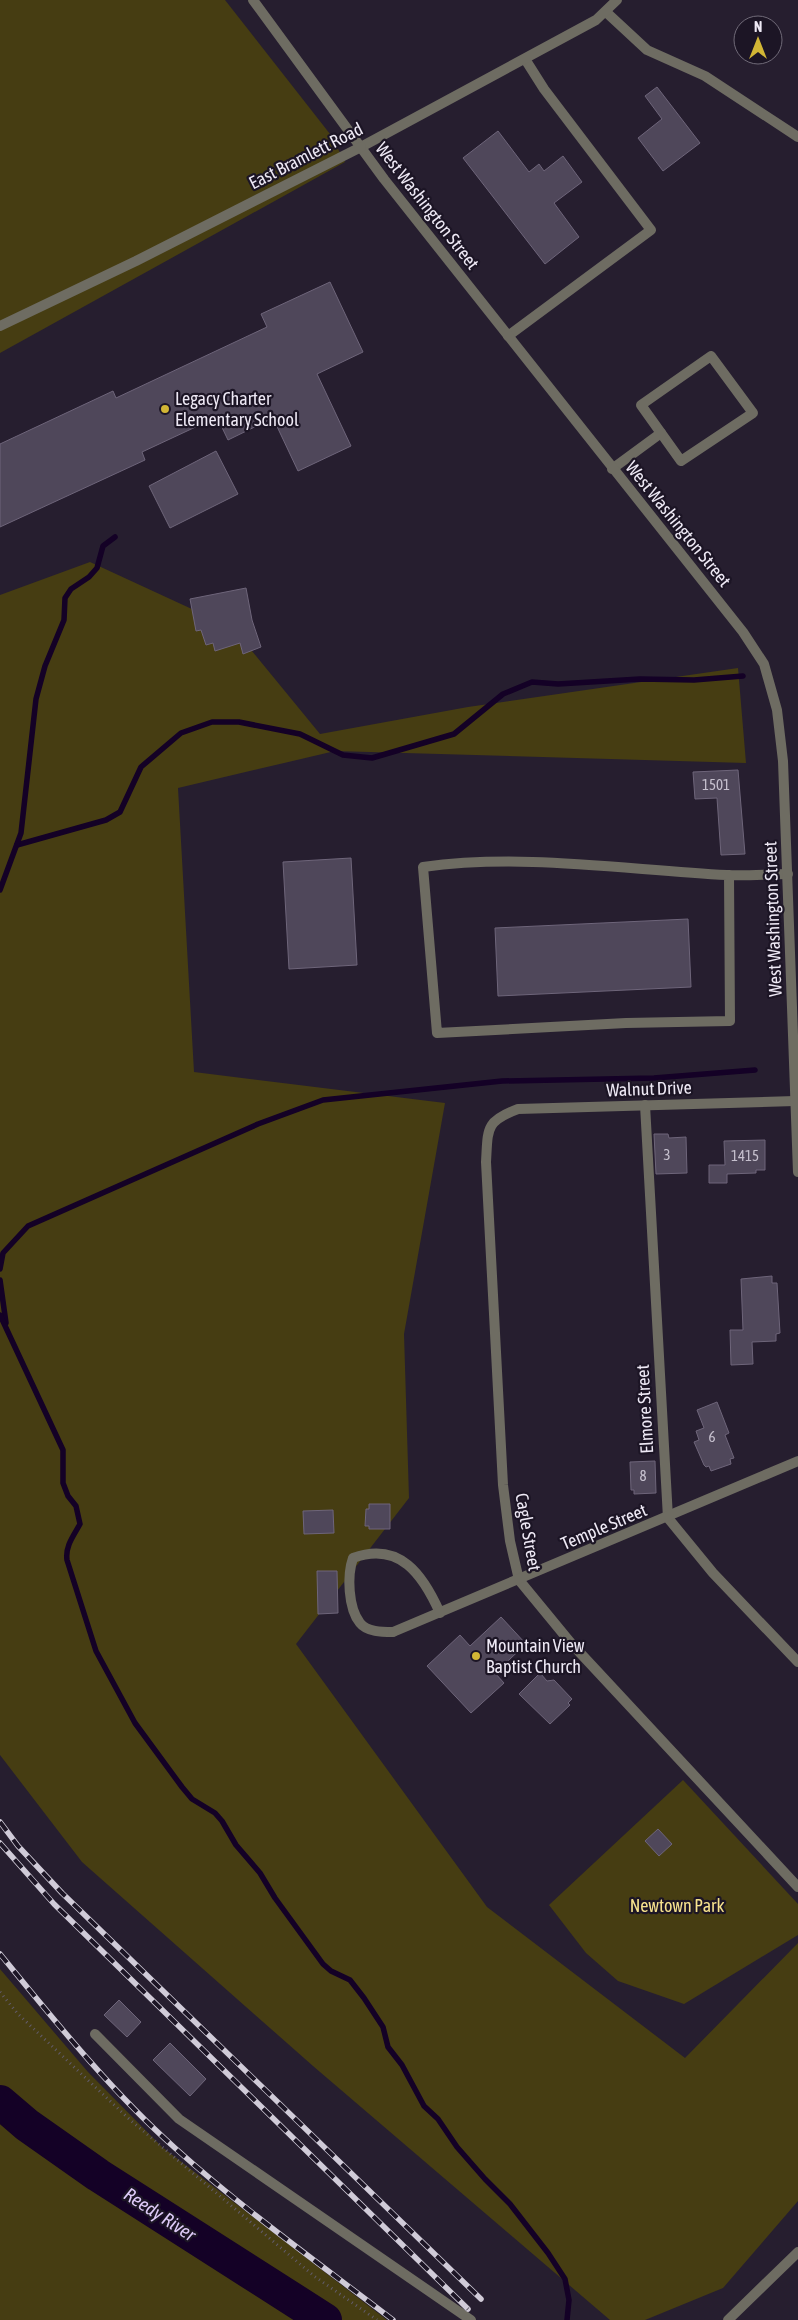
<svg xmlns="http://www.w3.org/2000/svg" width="798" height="2320" font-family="'Asap Condensed',sans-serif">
<rect width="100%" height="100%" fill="#261e2f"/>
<g fill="#463d12">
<polygon points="0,0 225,0 330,134 345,162 0,353"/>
<polygon points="90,562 233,628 320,734 468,707 738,668 746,763 335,751 178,788 194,1072 445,1103 404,1334 409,1498 296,1644 487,1907 685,2058 798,1943 798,2201 723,2288 645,2320 610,2320 313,2066 82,1862 0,1755 0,595"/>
<polygon points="683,1780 798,1904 798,1935 684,2004 618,1981 586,1953 549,1905"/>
<polygon points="0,1969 88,2072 162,2147 387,2320 0,2320"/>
</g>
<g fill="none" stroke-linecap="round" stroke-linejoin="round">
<g stroke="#140126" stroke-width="5.5">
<polyline points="17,845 106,820 120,812 141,767 181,733 212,722 239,722 300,734 343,755 372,758 454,734 503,694 532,682 558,684 640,679 694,680 743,676"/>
<polyline points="0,890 21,833 36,699 45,666 64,620 65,598 71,589 89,577 97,568 103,546 115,537"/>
<polyline points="0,1269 3,1253 28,1226 258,1124 323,1100 502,1081 654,1078 755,1070"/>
<polyline points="0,1280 6,1323"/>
<path d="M0 1315 63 1450V1483L68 1496 76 1506 80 1524C74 1535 65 1546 67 1560L96 1651 135 1723 182 1787 192 1799 215 1813 222 1821 236 1845 260 1873 275 1898 323 1964 331 1971 350 1980 364 1998 383 2027 388 2047 402 2065 424 2106 438 2119 457 2147 485 2179 510 2204 548 2253 565 2279 569 2300 567 2320"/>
</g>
<polyline stroke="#140126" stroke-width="34" points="0,2102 27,2125 98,2175 325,2320"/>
</g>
<g fill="#4f475a" stroke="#6e657a">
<polygon points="657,87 700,143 663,171 638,138 662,119 645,96"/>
<polygon points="498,131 529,172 539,164 544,171 563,156 582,182 554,203 579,237 545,264 463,158"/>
<polygon points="330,282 363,352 317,374 351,446 298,471 273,418 228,440 217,417 142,452 145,460 0,527 0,444 113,391 116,398 267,327 261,314"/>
<polygon points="216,451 238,494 170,528 149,486"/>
<polygon points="246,588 252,620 261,647 243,654 240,643 215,651 213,643 206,645 201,630 196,631 190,599"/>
<polygon points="738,770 745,854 721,855 717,798 695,799 693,772"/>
<polygon points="351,858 357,965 289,969 283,862"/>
<polygon points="688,919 691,987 498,996 495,928"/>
<polygon points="654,1134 668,1134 669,1138 686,1137 687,1173 656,1174"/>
<polygon points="765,1140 765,1170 756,1170 756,1173 727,1174 727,1183 709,1183 709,1165 725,1165 724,1141"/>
<polygon points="772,1276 772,1283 777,1283 780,1333 776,1334 776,1341 752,1342 753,1364 731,1365 730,1330 743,1330 741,1279"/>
<polygon points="717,1402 729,1433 725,1435 734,1458 730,1459 731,1464 711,1471 709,1466 706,1467 704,1465 694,1442 699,1440 696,1431 704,1428 697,1410"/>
<polygon points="655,1461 656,1493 634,1494 634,1490 631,1490 630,1462"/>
<polygon points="369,1504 390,1504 390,1529 369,1529 369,1526 365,1526 366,1509 369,1509"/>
<polygon points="333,1510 334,1533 304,1534 303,1511"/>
<polygon points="317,1571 337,1571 338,1613 318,1614"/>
<polygon points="501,1617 526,1644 495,1673 504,1683 471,1713 427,1666 460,1635 470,1646"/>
<polygon points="540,1673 547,1681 554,1680 572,1699 568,1703 570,1705 550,1724 519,1694"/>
<polygon points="658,1829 672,1844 659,1856 645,1841"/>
<polygon points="119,2000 141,2022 127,2037 104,2015"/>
<polygon points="170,2043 206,2079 190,2096 153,2060"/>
</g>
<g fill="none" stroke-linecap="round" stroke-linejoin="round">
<polyline stroke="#635c6c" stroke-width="3" stroke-dasharray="1 4" stroke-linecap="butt" points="0,1992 18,2014 128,2118 314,2276 377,2320"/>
<g stroke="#6e6c62" stroke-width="10">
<polyline points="606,12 647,50 705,76 798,137"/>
<polyline points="508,336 651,230 544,89 525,59"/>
<polygon points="711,356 753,413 681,461 641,405"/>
<polyline points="612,469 661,433"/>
<path d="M729 875 730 1021 626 1023 437 1033 423 867C524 853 626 870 727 875 747 876 768 874 788 874"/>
<path d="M393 1632C382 1632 367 1632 360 1623 348 1608 347 1575 353 1558 400 1541 423 1575 440 1613"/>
<polyline points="95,2034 179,2119 471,2320"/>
</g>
<g stroke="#6e6c62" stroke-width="10">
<polyline points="361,147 596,20 617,0"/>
<path d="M795 1101 518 1109C485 1121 488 1129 486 1162L503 1485 510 1541 519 1580 570 1642 798 1887"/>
<polyline points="645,1105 668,1518 713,1573 798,1662"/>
<polyline points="393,1632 798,1461"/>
<polyline points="728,2320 798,2252"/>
</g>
<g stroke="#6e6c62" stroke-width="10">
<polyline points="253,0 384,179 743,632 764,664 777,710 783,761 798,1172"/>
<polyline points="0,326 136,261 361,147"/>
</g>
<g stroke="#d0cbd8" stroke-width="5.5">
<g id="rail">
<polyline points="0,1822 18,1846 62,1893 481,2299"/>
<polyline points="0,1843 54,1904 468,2309"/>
<path d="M0 1954C55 2021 110 2090 175 2148 244 2210 320 2264 393 2320"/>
</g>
</g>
<use href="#rail" stroke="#1c1525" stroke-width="4" stroke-dasharray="11" stroke-linecap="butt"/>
</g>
<g fill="#d2b635" stroke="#1c1525" stroke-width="2">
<circle cx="165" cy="409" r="5"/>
<circle cx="476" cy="1656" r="5"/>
</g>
<g text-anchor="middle" stroke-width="4.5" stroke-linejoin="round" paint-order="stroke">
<g font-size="15" fill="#c6c0ce">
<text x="716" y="790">1501</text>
<text x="667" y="1160">3</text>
<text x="745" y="1161">1415</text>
<text x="712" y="1442">6</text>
<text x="643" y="1481">8</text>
</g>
<g font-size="18" fill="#eee9f5" stroke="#1c1525">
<text transform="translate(306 156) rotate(-27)" y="6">East Bramlett Road</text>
<text transform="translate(427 206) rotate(52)" y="6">West Washington Street</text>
<text transform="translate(678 524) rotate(51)" y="6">West Washington Street</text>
<text transform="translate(773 919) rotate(-92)" y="6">West Washington Street</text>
<text transform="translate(649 1089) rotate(-2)" y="6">Walnut Drive</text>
<text transform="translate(645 1409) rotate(-93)" y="6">Elmore Street</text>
<text transform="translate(604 1527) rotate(-23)" y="6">Temple Street</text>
<text transform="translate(528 1532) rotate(80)" y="6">Cagle Street</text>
</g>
<g font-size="18" fill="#eee9f5" stroke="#1c1525" text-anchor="start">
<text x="175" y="405">Legacy Charter<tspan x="175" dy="21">Elementary School</tspan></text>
<text x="486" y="1652">Mountain View<tspan x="486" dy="21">Baptist Church</tspan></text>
</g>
<g font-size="18" fill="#f6e28d" stroke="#1c1525">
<text x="677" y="1912">Newtown Park</text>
</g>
<g font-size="19" font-style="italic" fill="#decbf8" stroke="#1c1525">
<text transform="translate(160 2214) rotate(33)" y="7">Reedy River</text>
</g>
</g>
<g transform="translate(758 40)"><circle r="24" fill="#1c1525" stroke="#706a78"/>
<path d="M0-4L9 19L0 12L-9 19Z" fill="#d2b635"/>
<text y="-8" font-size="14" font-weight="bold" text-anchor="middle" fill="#eee9f5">N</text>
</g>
</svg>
